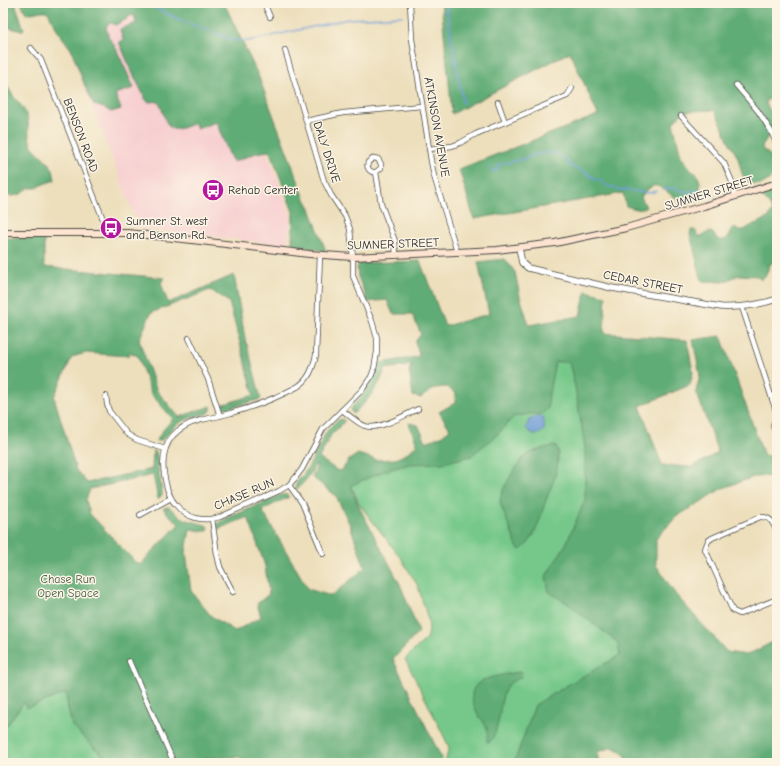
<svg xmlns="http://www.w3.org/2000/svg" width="780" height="766" font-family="'Comic Neue',sans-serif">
<rect width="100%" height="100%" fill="#fcf5e5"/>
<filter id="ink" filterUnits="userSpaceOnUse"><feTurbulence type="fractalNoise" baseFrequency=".025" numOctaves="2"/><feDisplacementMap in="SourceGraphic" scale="8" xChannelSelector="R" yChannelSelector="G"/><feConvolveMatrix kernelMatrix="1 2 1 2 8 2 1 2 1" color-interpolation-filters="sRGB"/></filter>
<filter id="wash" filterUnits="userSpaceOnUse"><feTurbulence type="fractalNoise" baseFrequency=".012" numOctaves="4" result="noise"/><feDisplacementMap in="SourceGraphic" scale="16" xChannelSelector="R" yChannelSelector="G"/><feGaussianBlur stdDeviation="0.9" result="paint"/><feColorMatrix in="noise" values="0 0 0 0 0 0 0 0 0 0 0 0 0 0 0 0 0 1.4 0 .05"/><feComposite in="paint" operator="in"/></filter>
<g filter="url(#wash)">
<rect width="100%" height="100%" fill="#eddfbc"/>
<polygon fill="#f7cfd0" points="52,3 215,22 287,203 290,213 290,227 289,233 286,245 139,228"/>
<g fill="#76c88a" stroke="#507a5a">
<polygon points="574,353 624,644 630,659 526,763 445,763 449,747 434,716 405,659 425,640 429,631 428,620 418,586 401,558 359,504 348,478 485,441 552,354"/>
<polygon points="31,692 66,692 68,708 72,726 92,746 107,758 109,763 3,763 3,726 7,725"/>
</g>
<g fill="#60ac76" stroke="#466c50">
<polygon points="3,3 15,3 24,29 22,31 3,26"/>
<path d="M21 3H224L258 75 305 199 309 206 326 251 292 245 293 212 271 153 268 151 256 153 234 162 232 160 230 156 216 122 197 129 195 123C189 125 180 130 173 129 165 128 163 106 158 102 155 101 151 102 148 102L146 100 132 72 119 42 123 40 120 29 136 23 134 15 127 17V19L115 25 111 23H109L106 27 109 38 115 46 134 88 115 94 121 109 111 112 104 108 94 105 85 86 71 49 59 33 49 14 46 11H41L26 14Z"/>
<path d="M441 3H777V95L767 100 766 104C768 108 772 112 773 116 776 124 766 140 762 146L763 150 770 155 777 171V173C763 184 763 188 746 181L742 174 738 158 728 140 721 123 714 110 690 111 682 113 673 123 681 156 693 172 697 174 700 182V194C698 197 696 200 693 201 679 209 664 183 653 186 648 188 644 193 641 197L646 207C640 212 633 208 626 206L623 193 474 219 459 169 598 115 570 52 452 114Z"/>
<polygon points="3,83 7,86 14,97 23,108 28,119 29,137 32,146 48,162 53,169 55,180 41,185 37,188 29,188 21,194 12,196 3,195"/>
<path d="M777 188V261L771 263 765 276 761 280 758 276 739 275 723 282 702 281 690 234 691 230H695L698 236H701L709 232 713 233C719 246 730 240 732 228H735L738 230H744L754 224 760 222 769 217 772 211 770 205 759 194Z"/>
<path d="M3 238H44V267L165 278 161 283 168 303 234 275 246 344H247L261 399 228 408H224L221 405 254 395 229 302 210 290 151 313 139 340 157 391 179 417 211 406V410L209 413C196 416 184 418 173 428 168 433 164 442 156 441L163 430 173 419 151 394 138 356 129 352 128 356 86 353 72 357 54 397 76 470 87 483 152 469 153 450 156 452 157 456 158 468 162 492V495L158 499 153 475 90 489 86 500 90 514 137 564H141L179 524 167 513 163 508 167 507H169L178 515 187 520 206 525 208 527V531H202L190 529 186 552 191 591 211 616 235 631 261 617 257 604 269 594 265 566 248 517 218 529 217 525 219 522 281 495C284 494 287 494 289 497L262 510 308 589 331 596 365 568 350 525 336 496 312 477 317 466 315 465C310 475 305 482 297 489 296 487 295 486 296 484 297 481 300 478 302 476 305 473 307 469 309 466 316 454 327 421 342 419L345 421 331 435 319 458 338 471 342 470 349 460 358 454 377 460 395 459 406 454 417 445 409 423 418 425 426 442 441 436 450 429 439 412 455 403 456 394 447 387 435 388 420 398 413 396 409 370 412 365 385 369C379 388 367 401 353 414 351 411 351 409 352 407 365 393 375 381 380 363L417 357 419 354 415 342 421 334 412 314H393L387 300 368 302 358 277 357 268 359 264 361 263 420 261 445 326 489 314 478 262 505 259 515 272 520 296 529 325 580 316 586 291 606 296 604 333 687 340 693 372 690 385 640 406 662 465 691 467 718 453 696 391 700 376 693 340 721 336 764 456 777 455V476L754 477 723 488 676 517 656 539V565L676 595 727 652 747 655 777 640V763H629L625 755 613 747 597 752 599 763H514L535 705 566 686 620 655 618 643 567 603 549 592 546 576 566 544 585 500V447L575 387 569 362H555L549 393 548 408 542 414H529L513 417 499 433 471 456 443 463 410 464 384 471 352 485 351 486 358 505 400 584 419 632 393 659 442 759 439 763H243L241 757 207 758 193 763H109L107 758 92 746 72 726 68 708 66 693 27 708 24 702 7 725 3 726Z"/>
<path d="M553 446H556C559 450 558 453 558 458 557 476 552 484 546 500 542 512 539 525 533 536 530 541 526 547 520 550L517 547 500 503C500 489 514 472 521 460 530 451 541 449 553 446Z"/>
<path d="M519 672 522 673 521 677C517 679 513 681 510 683 496 697 504 726 489 743L487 742C487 737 488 733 487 729 486 723 480 719 477 713 459 677 494 677 519 672Z"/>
</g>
<path fill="#6e9dd7" stroke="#4c6481" d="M537 416 541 417 544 418 543 425 545 428C539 437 533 436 526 428L529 420Z"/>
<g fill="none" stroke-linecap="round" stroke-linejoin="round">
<g stroke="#6e9dd7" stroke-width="1.5">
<polyline points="145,3 185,22 233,40 249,41 348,19 402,16"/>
<polyline points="444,12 447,12 447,3"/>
<polyline points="447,12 459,81 463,103"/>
<path d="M489 167 491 168 492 171H494L497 170 498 165C512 161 524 160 537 154H539C548 152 557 151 564 158 567 160 568 163 570 166H573L574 168C578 169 583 171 587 173 592 176 587 175 592 177 598 180 604 182 609 187H614L617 189 649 193 657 191"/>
<polyline points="663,190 672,188 685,192 697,190 702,191 715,196"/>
</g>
</g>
</g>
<g filter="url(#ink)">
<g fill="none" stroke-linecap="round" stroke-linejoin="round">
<g stroke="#484641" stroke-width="6">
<g id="minor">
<polyline points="264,3 270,17"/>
<polyline points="410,3 412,39 431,161 434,176 457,252"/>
<polyline points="31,48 41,60 108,232"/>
<path d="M285 50 324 181 331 195 345 216 350 229 353 257V276L372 321 377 338V352L374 369 371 377 362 390 323 429 302 469 296 477 289 485 279 491 220 517C204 522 187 519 176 505 168 496 166 485 164 474 160 445 173 427 201 420 211 418 221 416 231 413 254 407 276 398 297 387 309 380 313 368 316 355L320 255"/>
<polyline points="736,85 758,111 771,131 777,145"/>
<polyline points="498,102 505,122"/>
<polyline points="681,116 724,163 733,184 735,197"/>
<polyline points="306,121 343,113 422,106"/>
<polyline points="429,149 452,146 460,143 476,134 567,96 572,88"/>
<path d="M376 172C370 173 366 168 368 162L374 158 378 159 381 164V168L376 172 381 204 395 241 396 256"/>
<polyline points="742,307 777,414"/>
<polyline points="189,338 208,379 220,416"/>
<polyline points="106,396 107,404 109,411 127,434 137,440 165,449"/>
<path d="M342 410C349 415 357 423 365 426 378 431 405 415 418 409"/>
<path d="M777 420C772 423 772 428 777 431"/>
<polyline points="289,485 302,503 323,554"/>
<polyline points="140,515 171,498"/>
<polyline points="212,519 217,554 220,567 233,592"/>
<path d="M777 533C774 524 771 516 760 517L712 538 708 541 705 549 731 607 733 611 740 614 777 599"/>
<polyline points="129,661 174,763"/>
</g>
</g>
<g stroke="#484641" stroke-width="7">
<path id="tertiary" d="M519 248 522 263 528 268 612 288 721 307C740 308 759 305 777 299"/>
</g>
<g stroke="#484641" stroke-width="8">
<polyline id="secondary" points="3,233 128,233 192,240 309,254 353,257 497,250 555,243 626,228 704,206 777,183"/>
</g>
<use href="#minor" stroke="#fff" stroke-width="4.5"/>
<use href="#tertiary" stroke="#fff" stroke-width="5.5"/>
<use href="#secondary" stroke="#fde4d1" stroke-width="6"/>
</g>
</g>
<defs>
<g id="bus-disc" transform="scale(1.15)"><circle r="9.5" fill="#b5179e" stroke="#fcf5e5"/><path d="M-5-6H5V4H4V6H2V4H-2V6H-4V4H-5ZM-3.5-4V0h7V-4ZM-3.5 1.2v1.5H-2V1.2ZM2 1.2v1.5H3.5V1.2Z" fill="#fff"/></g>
</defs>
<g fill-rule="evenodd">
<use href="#bus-disc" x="213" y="190"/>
<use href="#bus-disc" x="111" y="228"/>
</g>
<g text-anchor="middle" stroke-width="3" stroke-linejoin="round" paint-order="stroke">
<g font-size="12" fill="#2b2b2b" stroke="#fcf5e5">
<text transform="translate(437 127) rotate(80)" y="4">ATKINSON AVENUE</text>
<text transform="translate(81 135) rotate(69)" y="4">BENSON ROAD</text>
<text transform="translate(327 152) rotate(72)" y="4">DALY DRIVE</text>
<text transform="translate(709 193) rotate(-17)" y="4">SUMNER STREET</text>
<text transform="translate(393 244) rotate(-2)" y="4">SUMNER STREET</text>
<text transform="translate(643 282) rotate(11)" y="4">CEDAR STREET</text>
<text transform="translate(244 494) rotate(-23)" y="4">CHASE RUN</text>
</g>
<g font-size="12" fill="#2b2b2b" stroke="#fcf5e5" text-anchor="start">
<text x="228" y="194">Rehab Center</text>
<text x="126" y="225">Sumner St. west<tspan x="126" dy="14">and Benson Rd.</tspan></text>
</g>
<g font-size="12" fill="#425a48" stroke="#fcf5e5">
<text x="68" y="583">Chase Run<tspan x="68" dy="14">Open Space</tspan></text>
</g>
</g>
<rect width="780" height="766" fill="none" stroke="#fcf5e5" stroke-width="16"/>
</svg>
